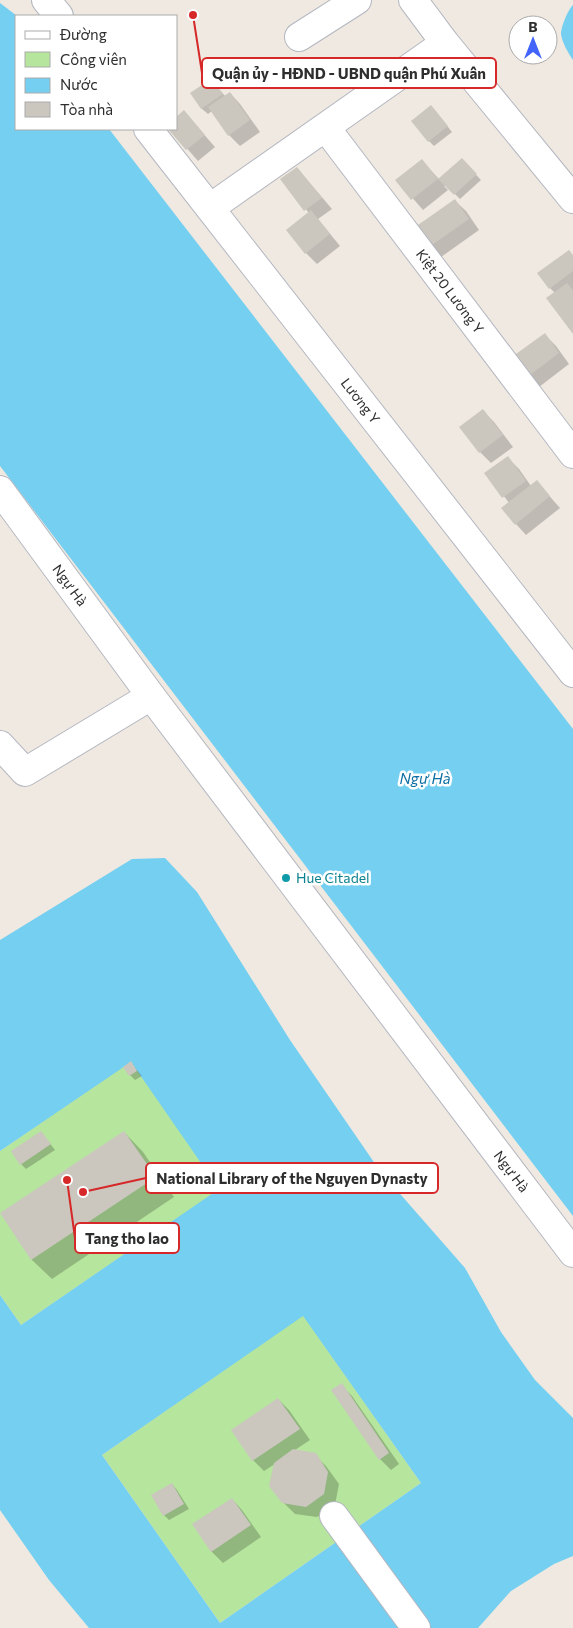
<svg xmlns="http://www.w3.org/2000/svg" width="573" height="1628" font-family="Commissioner,sans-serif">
<rect width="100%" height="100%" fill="#efe9e1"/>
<g fill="#b6e59e">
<polygon points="131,1061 220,1189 21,1325 0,1295 0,1151"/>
<polygon points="303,1315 421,1483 220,1623 102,1455"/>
</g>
<g fill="#75cff0" fill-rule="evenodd">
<polygon points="0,3 17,16 16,129 109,129 573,729 573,1216 0,466"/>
<path d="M573 5V60C568 53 562 42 561 34 561 26 568 10 573 5Z"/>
<path d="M165 858 197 892 290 1040 380 1171 465 1268 501 1332 535 1380 573 1418V1556L554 1564 511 1591 478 1628H89L49 1580 0 1510V1295L21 1325 219 1189 131 1062 0 1151V940L132 859ZM303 1316 421 1483 220 1623 102 1455Z"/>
</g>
<g fill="#0003">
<polygon points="211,80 225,96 230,93 240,104 260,132 240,146 229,135 212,111 208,114 202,109 192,93"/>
<polygon points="184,112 215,147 198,161 170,129 176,129"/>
<polygon points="436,112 452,132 434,146 429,141"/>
<polygon points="462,160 481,180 460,199 446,185 444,186 448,190 423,210 397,180 422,161 439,179"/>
<polygon points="297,168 332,209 318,219 340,246 317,264 306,253 309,213 282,179"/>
<polygon points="455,201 466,211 479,230 434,262 423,251"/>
<polygon points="573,256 573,332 555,293 550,288"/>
<polygon points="545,335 556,346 569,364 526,397 516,387"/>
<polygon points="483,411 494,422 513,447 491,463 480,452"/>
<polygon points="508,458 519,469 531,486 537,482 560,508 526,535 516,524 510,504 486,473"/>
<polygon points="131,1063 142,1076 135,1080 130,1075"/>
<polygon points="41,1132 55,1150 26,1169 21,1164"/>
<polygon points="124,1132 143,1152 174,1197 52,1279 32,1260 2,1214"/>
<polygon points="341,1385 352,1396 399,1464 391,1470 380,1459"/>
<polygon points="278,1399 289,1410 310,1440 295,1450 315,1455 326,1466 339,1484 335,1505 317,1517 295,1514 283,1502 275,1464 264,1471 253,1460 233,1430"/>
<polygon points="172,1484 177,1490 189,1509 169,1520 164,1515"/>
<polygon points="232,1499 242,1510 261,1537 223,1563 212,1552 194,1525"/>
</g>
<g fill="#cbc7bf">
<polygon points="211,79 223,94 201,109 190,93"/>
<polygon points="230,92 250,120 228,136 208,107"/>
<polygon points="431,105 448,126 428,142 411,121"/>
<polygon points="184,110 205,135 186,150 168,129 176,129 176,117"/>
<polygon points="462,158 477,174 454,195 438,179 411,200 395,180 422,159 438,179"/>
<polygon points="297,167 322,198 304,211 280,179"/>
<polygon points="455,199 469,219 422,252 408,232"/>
<polygon points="311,210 330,234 305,254 286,230"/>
<polygon points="569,250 573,255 573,271 549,289 537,273"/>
<polygon points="567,283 573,290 573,334 546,298"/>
<polygon points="545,333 559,353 514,387 495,369"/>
<polygon points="483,409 503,435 479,453 459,427"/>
<polygon points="508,456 526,481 502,498 484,473"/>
<polygon points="537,480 550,496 515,525 501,508"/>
<polygon points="131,1061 137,1071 129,1076 123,1067"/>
<polygon points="41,1131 51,1144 20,1165 11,1151"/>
<polygon points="124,1131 156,1177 31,1260 0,1213"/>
<polygon points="342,1383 389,1453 379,1460 331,1390"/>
<polygon points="278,1398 300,1429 252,1461 231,1430"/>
<polygon points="293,1449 316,1453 328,1472 324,1494 306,1507 282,1503 269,1486 274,1463"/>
<polygon points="172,1483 184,1504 163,1516 151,1495"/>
<polygon points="232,1498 251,1525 211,1552 192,1524"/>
</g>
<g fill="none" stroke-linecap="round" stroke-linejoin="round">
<g stroke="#b4b7c1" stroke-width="30">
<g id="minor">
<polyline points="46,0 59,16"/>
<polyline points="413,0 445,43 573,199"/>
<polyline points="299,37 357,0"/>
<path id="s1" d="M326 128 573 454"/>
<path id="s2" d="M148 129 573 673"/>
<polyline points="210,208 445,43"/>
<path id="s3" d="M0 490 151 696 573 1253"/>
<polyline points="0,745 25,772 151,696"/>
<polyline points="334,1516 416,1628"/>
</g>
</g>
<use href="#minor" stroke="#fff" stroke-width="28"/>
</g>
<circle fill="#0f9aa8" stroke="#fff" stroke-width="2" cx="286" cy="878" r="5"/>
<g text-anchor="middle" stroke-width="5" stroke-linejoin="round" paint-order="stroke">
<g font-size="14" fill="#2e2e2e" stroke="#fff">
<text dy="5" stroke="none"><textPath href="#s1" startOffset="205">Kiệt 20 Lương Y</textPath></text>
<text dy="5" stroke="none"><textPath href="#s2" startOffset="345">Lương Y</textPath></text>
<text dy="5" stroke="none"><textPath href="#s3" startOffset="118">Ngự Hà</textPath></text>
<text dy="5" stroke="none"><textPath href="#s3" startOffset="852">Ngự Hà</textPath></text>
</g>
<g font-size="14" fill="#0d838f" stroke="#fff" text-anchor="start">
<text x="296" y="883">Hue Citadel</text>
</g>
<g font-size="15" font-style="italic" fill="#0d6fa3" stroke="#fff">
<text x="425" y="784">Ngự Hà</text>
</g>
</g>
<path fill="none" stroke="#d62828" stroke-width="2" d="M193 15L202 73M83 1192L146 1178M67 1180L75 1238"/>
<g fill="#d62828" stroke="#fff" stroke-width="2">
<circle cx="193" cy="15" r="5"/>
<circle cx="83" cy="1192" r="5"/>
<circle cx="67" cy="1180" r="5"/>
</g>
<g fill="#fff" stroke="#d62828" stroke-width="2">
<rect x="202" y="58" width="294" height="30" rx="5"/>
<rect x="146" y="1163" width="292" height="30" rx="5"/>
<rect x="75" y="1223" width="104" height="30" rx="5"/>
</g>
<g font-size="15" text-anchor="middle" font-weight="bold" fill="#2e2e2e">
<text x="349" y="79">Quận ủy - HĐND - UBND quận Phú Xuân</text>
<text x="292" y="1184">National Library of the Nguyen Dynasty</text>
<text x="127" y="1244">Tang tho lao</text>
</g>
<rect x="15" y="15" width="162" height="115" fill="#ffffff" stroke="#ababab"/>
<rect x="25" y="31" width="25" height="8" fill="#ffffff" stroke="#ababab"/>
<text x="60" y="40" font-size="15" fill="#2e2e2e">Đường</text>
<rect x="25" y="52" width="25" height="15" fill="#b6e59e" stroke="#ababab"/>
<text x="60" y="65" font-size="15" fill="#2e2e2e">Công viên</text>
<rect x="25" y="78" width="25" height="15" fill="#75cff0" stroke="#ababab"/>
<text x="60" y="90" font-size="15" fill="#2e2e2e">Nước</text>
<rect x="25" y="102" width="25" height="15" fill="#cbc7bf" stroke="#ababab"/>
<text x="60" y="115" font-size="15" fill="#2e2e2e">Tòa nhà</text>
<g transform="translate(533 40)"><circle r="24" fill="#ffffff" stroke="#ababab"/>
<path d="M0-4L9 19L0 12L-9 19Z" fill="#4264fb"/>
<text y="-8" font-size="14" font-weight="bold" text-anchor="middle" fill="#2e2e2e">B</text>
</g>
</svg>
